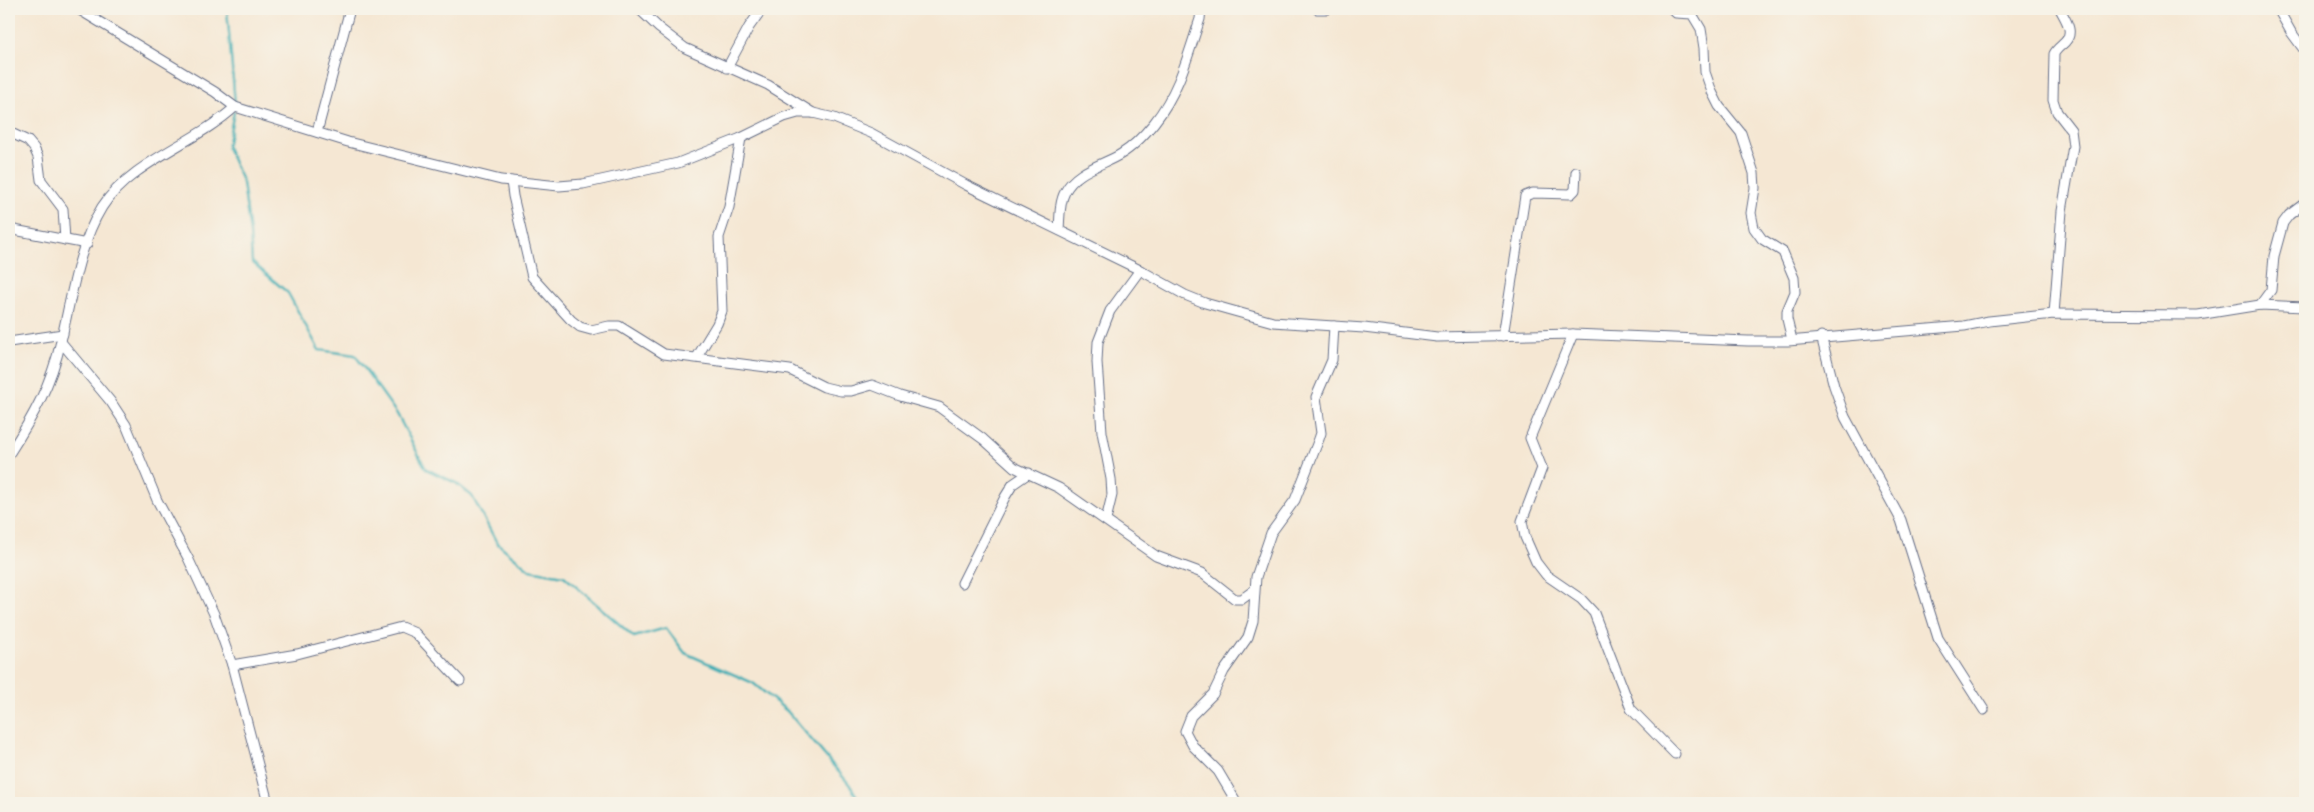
<svg xmlns="http://www.w3.org/2000/svg" width="2314" height="812" font-family="'Libre Bodoni',serif">
<rect width="100%" height="100%" fill="#f7f3e8"/>
<filter id="ink" filterUnits="userSpaceOnUse"><feTurbulence type="fractalNoise" baseFrequency=".02" numOctaves="2"/><feDisplacementMap in="SourceGraphic" scale="10" xChannelSelector="R" yChannelSelector="G"/><feConvolveMatrix kernelMatrix="1 2 1 2 8 2 1 2 1" color-interpolation-filters="sRGB"/></filter>
<filter id="wash" filterUnits="userSpaceOnUse"><feTurbulence type="fractalNoise" baseFrequency=".0096" numOctaves="4" result="noise"/><feDisplacementMap in="SourceGraphic" scale="20" xChannelSelector="R" yChannelSelector="G"/><feGaussianBlur stdDeviation="1.12" result="paint"/><feColorMatrix in="noise" values="0 0 0 0 0 0 0 0 0 0 0 0 0 0 0 0 0 1.4 0 .05"/><feComposite in="paint" operator="in"/></filter>
<g filter="url(#wash)">
<rect width="100%" height="100%" fill="#f5e7d3"/>
<g fill="none" stroke-linecap="round" stroke-linejoin="round">
<g stroke="#3daeb5" stroke-width="2.5">
<polyline points="227,9 235,104"/>
<polyline points="234,112 227,147 243,183 250,233 252,262 288,293 319,350 355,355 397,414 426,469 456,483 472,496 497,543 530,570 564,576 634,637 666,628 685,653 753,683 787,711 849,784 861,803"/>
</g>
</g>
</g>
<g filter="url(#ink)">
<g fill="none" stroke-linecap="round" stroke-linejoin="round">
<g stroke="#676f87" stroke-width="11">
<g id="minor">
<polyline points="78,9 215,92 235,107 348,142 501,180 559,186 583,184 678,163 741,138 784,117 798,113 813,113 834,118 871,133 966,185 1140,270 1185,295 1205,303 1273,322 1364,328 1437,337 1573,334 1748,341 1788,341 1964,326 1989,321 2054,314 2198,315 2260,305 2305,307"/>
<polyline points="639,9 659,28 685,48 768,85 813,113"/>
<polyline points="1317,9 1327,9"/>
<polyline points="1672,9 1676,13 1692,14 1701,29 1704,48 1705,72 1712,92 1719,106 1741,133 1754,173 1755,188 1751,213 1754,228 1762,239 1783,252 1794,278 1795,292 1787,311 1787,319 1792,340"/>
<polyline points="2278,9 2291,32 2305,51"/>
<polyline points="727,68 749,27 762,9"/>
<polyline points="9,132 28,141 34,148 38,157 41,180 63,209 65,240"/>
<polyline points="317,132 350,9"/>
<polyline points="511,181 513,196 532,277 571,320 580,327 591,330 609,326 619,326 664,354 790,370 824,387 841,391 851,391 872,385 900,396 939,407 983,439 1014,467 1059,488 1156,556 1202,573 1235,599 1242,599 1253,591"/>
<polyline points="9,229 87,244"/>
<path d="M1059 230C1060 218 1059 203 1065 192 1075 171 1103 165 1121 154 1133 147 1145 134 1154 123 1179 92 1188 55 1200 19L1201 9"/>
<polyline points="2260,305 2271,290 2274,256 2283,223 2289,215 2305,203"/>
<path d="M2054 314 2062 211 2073 146 2071 130 2057 112 2053 100 2054 54C2056 49 2061 46 2065 42 2075 32 2065 19 2060 9"/>
<polyline points="1573,334 1530,438 1542,468 1522,521 1525,537 1536,562 1546,575 1581,599 1594,613 1631,709 1675,754"/>
<polyline points="1503,336 1525,196 1533,193 1571,194 1575,190 1576,172"/>
<polyline points="1821,336 1834,386 1845,417 1901,520 1938,638 1984,710"/>
<polyline points="9,342 63,334"/>
<polyline points="61,342 111,402 126,425 157,500 188,558 214,614 232,665 268,803"/>
<polyline points="697,357 717,324 722,311 719,237 729,207 741,138"/>
<path d="M9 454C33 417 51 385 61 341 71 299 79 244 102 207 132 161 196 143 235 107"/>
<polyline points="1106,520 1112,495 1111,479 1102,432 1097,362 1098,342 1110,311 1140,270"/>
<polyline points="962,583 1005,497 1013,484 1029,473"/>
<polyline points="232,665 297,654 401,627 415,633 460,681"/>
<polyline points="1237,803 1218,771 1193,746 1185,731 1191,716 1213,694 1224,671 1248,637 1253,621 1256,577 1271,533 1295,500 1319,439 1321,433 1316,397 1332,360 1334,326"/>
</g>
</g>
<use href="#minor" stroke="#fff" stroke-width="9"/>
</g>
</g>
<rect width="2314" height="812" fill="none" stroke="#f7f3e8" stroke-width="30"/>
</svg>
